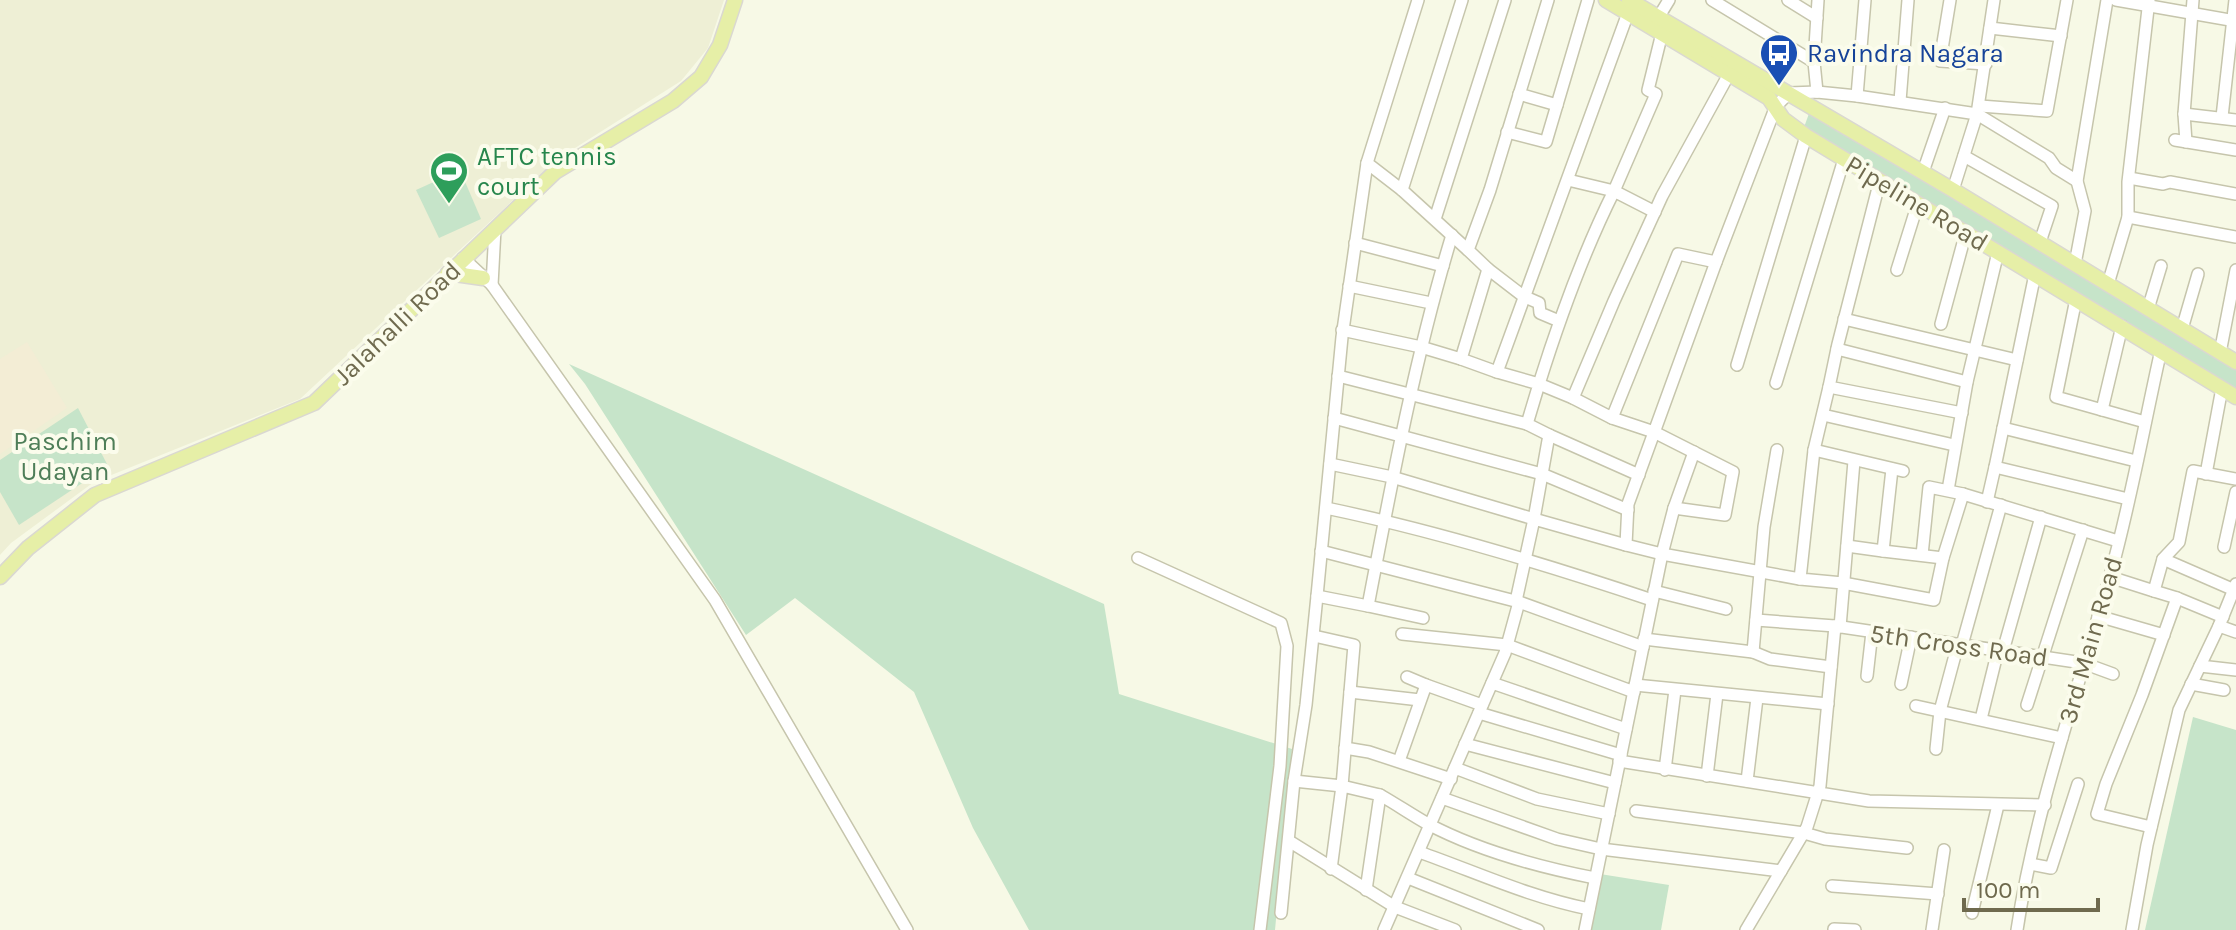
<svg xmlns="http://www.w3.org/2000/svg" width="2236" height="930" font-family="Karla,sans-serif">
<rect width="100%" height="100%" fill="#f7f9e6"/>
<polygon fill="#eeefd5" points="0,0 724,0 708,48 681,81 556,160 300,399 94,482 11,543 0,555"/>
<polygon fill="#f3edd5" points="27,342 67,408 0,454 0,359"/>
<g fill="#c6e4c9">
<polygon points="1811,108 2236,364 2236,391 1803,130"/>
<polygon points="460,170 481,219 439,238 416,190"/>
<polygon points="569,364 1104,604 1119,694 1292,749 1275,930 1029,930 973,828 914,692 795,598 746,635 585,384"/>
<polygon points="78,408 108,466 19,525 0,492 0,460"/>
<polygon points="2193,717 2236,730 2236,930 2145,930"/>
<polygon points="1600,874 1669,885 1661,930 1591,930"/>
</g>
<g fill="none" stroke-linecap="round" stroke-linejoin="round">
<g stroke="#c6c5ac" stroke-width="14">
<g id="minor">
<polyline points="1418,0 1367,163 1402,190 1468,250"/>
<polyline points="1712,0 1814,62"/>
<polyline points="1788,0 1817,18"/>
<polyline points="1950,0 1940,61 1986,64"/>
<polyline points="2116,0 2236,21"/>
<polyline points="1655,23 1669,0"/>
<polyline points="1990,28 2061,36"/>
<polyline points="1817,92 1814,62 1818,0"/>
<polyline points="1519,94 1557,105"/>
<polyline points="1857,96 1865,0"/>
<polyline points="1900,101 1908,0"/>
<polyline points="1980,106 2047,111 2067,0"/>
<polyline points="2184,114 2236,120"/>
<polyline points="2222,117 2235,0"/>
<polyline points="1507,132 1546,142 1588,0"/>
<polyline points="2175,140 2236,150"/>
<polyline points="2186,142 2184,114 2193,0"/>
<polyline points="1964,156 2052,206 2040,242"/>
<polyline points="1923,172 1945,108"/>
<polyline points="2129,178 2163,184 2170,182 2236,194"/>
<polyline points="1568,180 1614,191 1656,94 1648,90 1662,33"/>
<polyline points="1880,180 1838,344 1829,387 1962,413"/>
<polyline points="1402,190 1462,0"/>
<polyline points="1953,190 1977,114 2049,158 2056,168 2077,181"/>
<polyline points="2128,217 2236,237"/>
<polyline points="1435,219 1505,0"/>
<polyline points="1355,243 1443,266"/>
<polyline points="463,258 492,285 715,600 907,930"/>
<polyline points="1716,262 1678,254 1612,418 1654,432 1733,472 1725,515 1674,508 1662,554 1800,579"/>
<polyline points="2075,264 2085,211 2077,181 2107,0"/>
<polyline points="1488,269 1523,296 1539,303 1540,313 1559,321"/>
<polyline points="1897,270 1918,203"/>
<polyline points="2035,274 1995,467 2128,499"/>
<polyline points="2108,284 2128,217 2128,182 2149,0"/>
<polyline points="492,285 495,229"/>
<polyline points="1349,286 1431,303"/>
<polyline points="2076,299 2056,397 2145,422"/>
<polyline points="2148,309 2161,266"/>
<polyline points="1844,319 2017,360"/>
<polyline points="1941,324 1966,232"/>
<polyline points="2182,329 2198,274"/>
<polyline points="1342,330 1421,347 1461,359"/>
<polyline points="1837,349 1967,382"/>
<polyline points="2220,353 2236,270"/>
<polyline points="1737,365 1806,136"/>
<polyline points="1497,372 1461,359 1488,269 1468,250 1490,190 1548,0"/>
<polyline points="1338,376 1527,424"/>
<polyline points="1776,383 1844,159"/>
<path d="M1573 398 1539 384C1560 317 1583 253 1614 191L1655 212"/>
<polyline points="2102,410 2122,326"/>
<polyline points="1823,415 1954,445"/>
<polyline points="1334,418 1542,474 1628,510"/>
<polyline points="1612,418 1573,398 1614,301 1662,196 1729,74"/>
<polyline points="2003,428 2136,461"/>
<polyline points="1549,435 1639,475"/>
<polyline points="1814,450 1829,387"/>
<polyline points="1330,464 1392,477 1534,519 1549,435 1527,424 1539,384 1497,372 1628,13"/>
<polyline points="1903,471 1814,450 1800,579 1843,583 1934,600 1943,558 1963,494"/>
<polyline points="2206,474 2222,388"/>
<polyline points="1948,490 1967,382 1998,252"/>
<polyline points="1987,502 1995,467"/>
<path d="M1326 508C1437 531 1545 564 1652 600"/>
<polyline points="1674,508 1694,452"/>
<polyline points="1847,546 1883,551 1892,469"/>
<polyline points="2224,547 2236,492"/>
<polyline points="1321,551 1519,602 1505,653 1384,930"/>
<polyline points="1883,551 1943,558"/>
<polyline points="1922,555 1929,487 1963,494 2118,541"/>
<polyline points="1138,558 1281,623 1287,646 1280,766 1260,930"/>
<polyline points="2163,559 2232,589"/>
<polyline points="2110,577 2154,591"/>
<polyline points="1654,591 1726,609"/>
<polyline points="1317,596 1342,337 1367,163"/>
<polyline points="2177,598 2223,617"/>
<polyline points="1516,601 1534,519 1626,545"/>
<polyline points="1519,602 1643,647"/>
<polyline points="1368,606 1423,618"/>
<polyline points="2098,616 2164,635"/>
<polyline points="1756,620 1835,626 2083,663 2113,674"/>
<polyline points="2219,626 2236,632"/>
<polyline points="1840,627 1854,461"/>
<polyline points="1402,634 1507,645 1634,692"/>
<polyline points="1644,639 1753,652 1764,527 1777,450"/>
<polyline points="1962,645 2001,505"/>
<polyline points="2003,651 2041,517"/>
<polyline points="1753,652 1770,659 1831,667"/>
<polyline points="2200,666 2236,670"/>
<polyline points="1867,676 1872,632"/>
<polyline points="1407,677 1426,685"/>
<polyline points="1492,683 1626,729"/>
<polyline points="1901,684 1911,637"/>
<polyline points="2191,684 2224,690"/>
<polyline points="1635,685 1828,704"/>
<polyline points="1350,692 1420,700"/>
<polyline points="2027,705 2083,530"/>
<polyline points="1916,706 2062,738"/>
<polyline points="1479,713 1621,755"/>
<polyline points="1981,719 1998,650"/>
<polyline points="1465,744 1615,783"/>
<polyline points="1345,748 1369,752 1451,779"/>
<polyline points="1936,749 1940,711 1958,644"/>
<polyline points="1399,761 1426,685 1482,705"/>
<polyline points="1619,761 1869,801 2045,805"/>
<polyline points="1455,768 1537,799 1609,814"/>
<polyline points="1665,770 1675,690"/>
<polyline points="1707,776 1717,694"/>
<polyline points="1294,781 1342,786 1354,645 1314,636"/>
<polyline points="1747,781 1757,698"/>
<path d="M1380 795C1396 804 1412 815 1428 824 1479 851 1539 867 1595 878"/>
<polyline points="1442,798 1557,839 1601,849 1781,871"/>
<polyline points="1636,811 1804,833 1825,839 1907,848"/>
<polyline points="2151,827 2097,814 2106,784 2142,695 2177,598 2154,591 2163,559 2179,542 2193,471 2236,479"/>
<polyline points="1289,841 1395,907 1455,930"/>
<path d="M1419 852C1476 872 1529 897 1589 909"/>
<polyline points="2030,864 2051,868 2078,784"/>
<polyline points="1331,869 1342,786 1380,795 1366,890"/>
<polyline points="1408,878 1538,930"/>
<polyline points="1832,886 1938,894"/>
<path d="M1281 913 1294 781 1306 705 1317 596 1368 606C1392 481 1415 357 1452 235"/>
<polyline points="1972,913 1998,805"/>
<polyline points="1834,929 1855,930"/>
<polyline points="1585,930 1662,554 1626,545 1628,504 1716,262 1776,106 1789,93 1817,92 1857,96 1977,114 1994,0"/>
<polyline points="1746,930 1807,827 1820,786 1835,626"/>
<polyline points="1932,930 1944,850"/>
<path d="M2017 930C2035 810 2077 693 2110 576 2131 502 2144 425 2161 350"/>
<polyline points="2132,930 2147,845 2179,710 2219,626 2236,584"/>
</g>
</g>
<g stroke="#dad8d1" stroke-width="17">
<g id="major">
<polyline points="1606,0 1769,98 1783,119 1806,136 2236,397"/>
<polyline points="1629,0 1953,190 2236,362"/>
<polyline points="448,273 483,278"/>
<polyline points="0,577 28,548 95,495 314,403 555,172 673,101 701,77 720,45 735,0"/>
</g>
</g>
<use href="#minor" stroke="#fff" stroke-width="11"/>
<use href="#major" stroke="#e6efa7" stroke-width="14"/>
</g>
<defs>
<g id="bus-pin" transform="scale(2)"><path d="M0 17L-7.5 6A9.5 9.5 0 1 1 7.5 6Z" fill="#1a4fb4" stroke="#fbfcec"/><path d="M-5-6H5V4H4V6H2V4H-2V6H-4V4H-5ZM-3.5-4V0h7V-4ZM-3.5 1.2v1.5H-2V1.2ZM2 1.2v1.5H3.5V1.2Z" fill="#fff"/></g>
<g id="stadium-pin" transform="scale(2)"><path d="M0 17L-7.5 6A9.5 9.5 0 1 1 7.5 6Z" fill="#2e9e5b" stroke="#fbfcec"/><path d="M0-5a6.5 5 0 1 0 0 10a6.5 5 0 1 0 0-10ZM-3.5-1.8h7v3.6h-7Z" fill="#fff"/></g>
</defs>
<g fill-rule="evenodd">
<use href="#bus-pin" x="1779" y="53"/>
<use href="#stadium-pin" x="449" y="171"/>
</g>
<g text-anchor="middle" stroke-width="8" stroke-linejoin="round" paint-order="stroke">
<g font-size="26" fill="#164399" stroke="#fbfcec" text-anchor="start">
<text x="1807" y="62">Ravindra Nagara</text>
</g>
<g font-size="26" fill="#27864d" stroke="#fbfcec" text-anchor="start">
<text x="477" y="165">AFTC tennis<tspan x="477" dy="30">court</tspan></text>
</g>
<g font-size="26" fill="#6f6a4e" stroke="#fbfcec">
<text transform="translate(1917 203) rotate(31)" y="9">Pipeline Road</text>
<text transform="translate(397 323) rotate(-44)" y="9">Jalahalli Road</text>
<text transform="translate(2090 640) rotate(-74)" y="9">3rd Main Road</text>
<text transform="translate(1959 645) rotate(8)" y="9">5th Cross Road</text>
</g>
<g font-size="26" fill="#4e7e58" stroke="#fbfcec">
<text x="65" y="450">Paschim<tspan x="65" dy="30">Udayan</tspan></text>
</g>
</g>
<path d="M1964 898v12h134v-12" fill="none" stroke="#6f6a4e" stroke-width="4"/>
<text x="1976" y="898" font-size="24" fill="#6f6a4e" stroke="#fbfcec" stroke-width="6" paint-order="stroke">100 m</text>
</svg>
